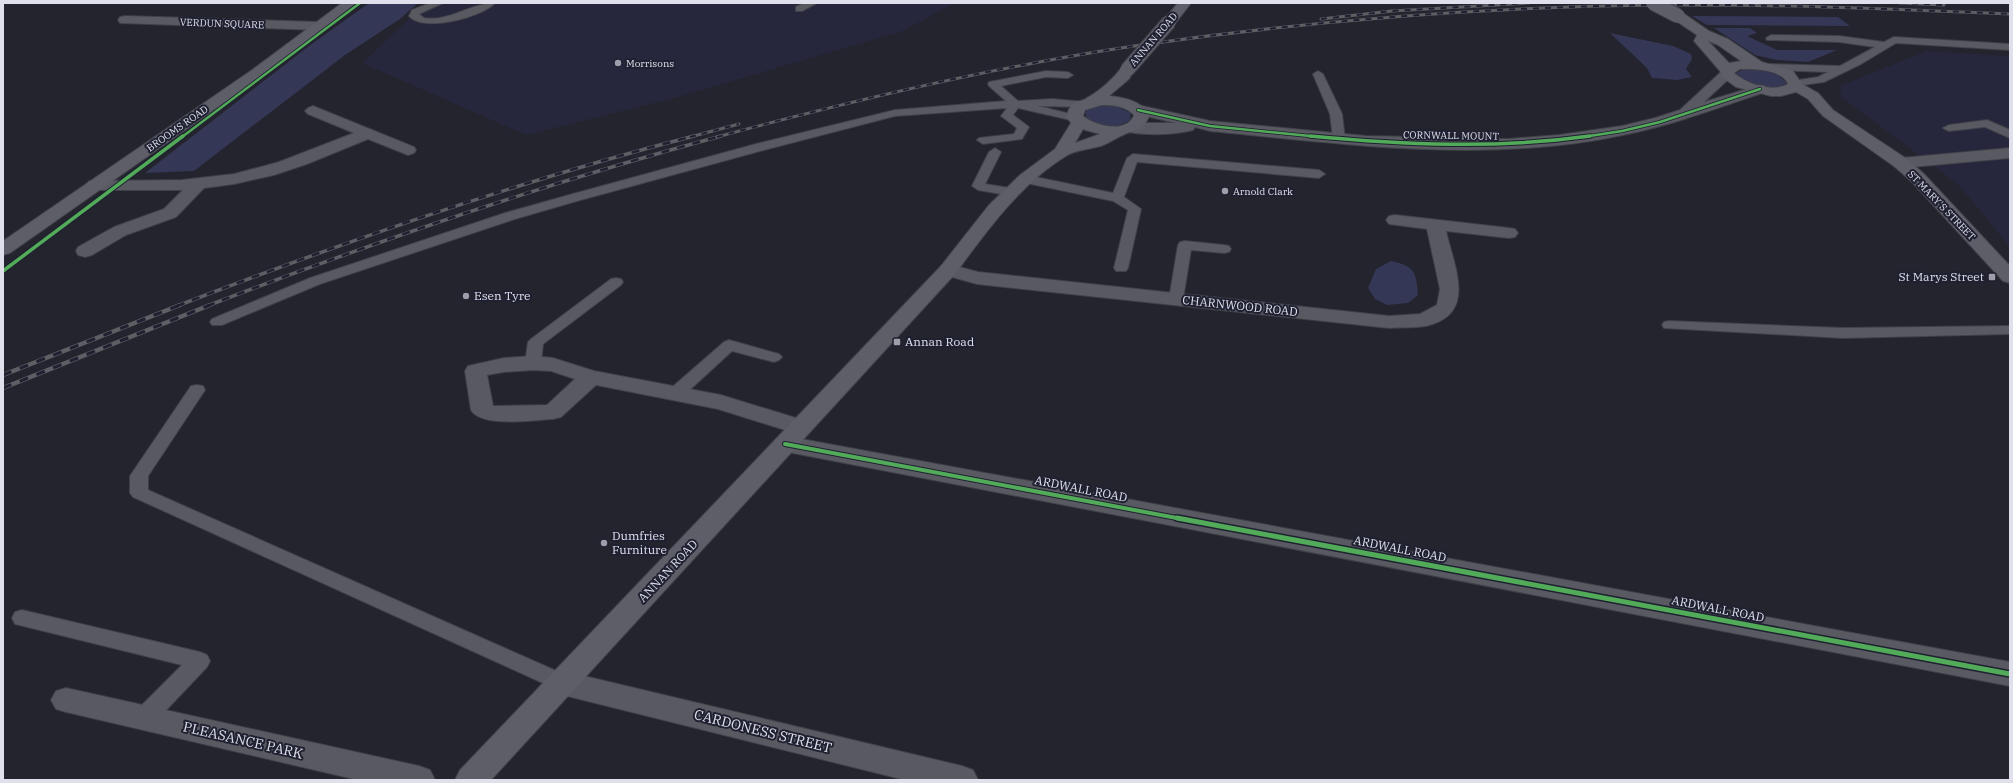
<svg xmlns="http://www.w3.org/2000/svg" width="2013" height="783" font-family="'IBM Plex Serif',serif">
<rect width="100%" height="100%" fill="#23242d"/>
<g fill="#26273c">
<polygon points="426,3 955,3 903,31 678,97 526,135 362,63"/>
<polygon points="1926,51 2010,56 2010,247 1959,185 1841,97 1840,86"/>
</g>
<g fill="#353756">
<polygon points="369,3 418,3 400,19 345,55 194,171 145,173 309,46"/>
<polygon points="1692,16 1838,17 1850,26 1707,25"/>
<polygon points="1714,28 1750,28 1757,33 1747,36 1777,50 1837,50 1808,62 1777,60 1755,55"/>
<polygon points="1610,33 1673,46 1691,54 1692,59 1686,69 1692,77 1677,80 1652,78 1647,68"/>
<path d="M1754 68 1777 74 1787 83C1778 94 1744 84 1736 75L1737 72 1746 69Z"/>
<path d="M1101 105 1116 106 1131 113 1130 120C1117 130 1101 126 1087 120L1085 112 1088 109Z"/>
<path d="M1391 261C1415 266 1416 272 1418 295L1408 303 1387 305 1375 299 1368 288 1376 269Z"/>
</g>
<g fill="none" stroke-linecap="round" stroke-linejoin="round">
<g stroke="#3f4048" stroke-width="2">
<g id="lane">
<path d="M430 3H443L419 14 424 18C450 22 470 3 495 3 482 17 424 33 409 16L412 10Z"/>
<polygon points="804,3 817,3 802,11 796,11 796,7"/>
<polygon points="1771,35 1839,36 1884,42 1894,37 2010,44 2010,50 1896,43 1861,64 1824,82 1796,86 1791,83 1792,81 1818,77 1828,72 1768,70 1763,67 1768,64 1840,66 1875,47 1839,42 1767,40 1766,38"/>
<polygon points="1046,71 1068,72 1073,75 1068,78 1046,77 1001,86 1018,101 1052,99 1087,102 1089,104 1087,106 1083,107 1038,106 1079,116 1081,118 1079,120 1075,121 1018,108 1013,115 1029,127 1022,139 983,144 977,140 979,138 1014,134 1017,128 1001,116 1007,108 895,116 764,150 577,201 515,219 320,284 222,325 212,325 210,322 212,319 310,278 505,213 569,195 756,144 895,110 1006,101 989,86 988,84 989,82"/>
<polygon points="1318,71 1323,74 1342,114 1345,139 1343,141 1339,143 1333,139 1330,114 1313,74"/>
<polygon points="1987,120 2010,130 2010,138 1985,127 1949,131 1943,128 1949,125"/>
<polygon points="995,148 1001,152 985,184 1016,189 1018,192 1016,195 1012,196 978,190 972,186 989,152"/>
<polygon points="1133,154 1319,170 1325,174 1319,178 1137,162 1124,197 1141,209 1128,268 1126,271 1116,271 1114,268 1128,210 1113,201 1026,183 1020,179 1026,175 1113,193 1127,158"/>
<polygon points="1185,241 1224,245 1229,246 1231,249 1229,252 1224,253 1191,250 1183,299 1181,302 1171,302 1169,299 1178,245 1180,242"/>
<polygon points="616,278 621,279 623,282 621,285 543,344 541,363 538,366 533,368 528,366 525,363 528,342 531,339 611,279"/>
<polygon points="1669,321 1843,328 2010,326 2010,334 1843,338 1664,328 1662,325 1664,322"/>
<polygon points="729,340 779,354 782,357 779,360 774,362 732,351 682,397 676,398 670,397 668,393 670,389 724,342"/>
<polygon points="197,385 203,386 205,390 148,476 148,490 570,677 573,683 570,689 563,692 556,689 133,497 130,493 130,476 191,386"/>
<polygon points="22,610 200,652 207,655 210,661 207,667 152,725 144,727 136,725 133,718 136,711 182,665 15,624 12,618 15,612"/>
</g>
</g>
<g stroke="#3f4048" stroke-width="2">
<g id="street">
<polygon points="125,16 319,22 324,23 326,26 324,29 319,30 120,23 118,20 120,17"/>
<polygon points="313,106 414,147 416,150 414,153 408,155 368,139 307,164 274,175 234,184 204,188 176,217 126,235 92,255 85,257 78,255 76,251 78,247 114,227 164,209 183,190 95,190 89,189 86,185 89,181 182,180 234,174 279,162 354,133 308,114 305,111 308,108"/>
<polygon points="2010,148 2010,158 1901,168 1895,167 1893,163 1895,159 1901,158"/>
<path d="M1395 215 1509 228 1515 229 1518 233 1515 237 1509 238 1446 231C1454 267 1478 314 1426 326 1414 328 1401 327 1389 328L977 284 941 274 938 270 941 266 948 264 978 272 1389 316 1420 314 1437 305 1440 289 1427 229 1389 224 1386 220 1389 216Z"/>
<path d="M533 356 553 358 594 371 721 395 809 422 812 427 809 432 801 435 718 409 596 385 561 417 553 419C533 420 482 428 471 410L465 371 468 366 504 358ZM533 370 551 371 575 379 547 405 493 406 487 375 504 372Z"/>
<polygon points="785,436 2010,662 2010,686 777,450 773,444 777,438"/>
<polygon points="563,671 962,766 973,770 978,780 905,780 563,695 553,692 549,683 553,674"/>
<polygon points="66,688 419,766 430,770 435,780 358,780 66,712 56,709 51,700 56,691"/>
</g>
</g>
<g stroke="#3f4048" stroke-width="2">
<path id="secondary" d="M1727 70 1732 71 1734 74 1704 102 1760 85 1765 86 1767 89 1765 92C1718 108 1672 125 1623 135 1488 164 1346 144 1210 131L1195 127 1193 130C1173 135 1144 136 1124 131L1122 128 1124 125 1130 123H1176L1133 113 1130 110 1133 107 1138 105 1210 121 1366 136 1508 139 1559 135 1622 126 1655 118 1680 110 1722 71Z"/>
</g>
<g stroke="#3f4048" stroke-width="2">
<g id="primary">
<polygon points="342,3 356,3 262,76 10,253 3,255 3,241 252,70"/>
<polygon points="1178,3 1191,3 1174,25 1164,25 1162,22"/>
<path d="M1678 12 1683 13 1709 31 1728 39 1762 62 1793 71 1802 84 1818 93 1833 110 1907 159 1924 174 2010 266V283L2003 281 1912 182 1895 167 1823 116 1808 99 1796 92 1781 96H1771L1736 87 1722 77 1720 71 1694 41 1697 35 1673 19 1671 16ZM1708 41 1718 45 1741 61 1729 63ZM1740 69C1753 69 1782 69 1788 84 1772 93 1747 84 1734 73Z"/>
<path d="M1127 66 1132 67 1134 70 1129 79 1109 96C1124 97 1140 101 1150 114 1143 132 1137 128 1123 135 1116 138 1109 143 1101 146 1090 149 1075 150 1066 156 1019 185 987 231 955 274L491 780H455L460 770 941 266 989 205 1020 175 1055 149 1071 123 1067 118C1067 112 1069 108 1073 104 1077 101 1083 101 1087 98 1100 91 1114 78 1122 67ZM1102 105C1114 105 1125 106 1134 115 1127 134 1095 126 1083 116L1085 110ZM1083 129 1085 130 1100 134 1075 143Z"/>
</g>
</g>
<use href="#lane" fill="#595a61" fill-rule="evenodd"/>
<use href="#street" fill="#595a61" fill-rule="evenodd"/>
<use href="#secondary" fill="#595a61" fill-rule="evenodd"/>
<use href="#primary" fill="#5d5e68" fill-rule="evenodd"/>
<g stroke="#5e5f64" stroke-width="3">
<g id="rail-far2">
<polyline points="1900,3 1944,5"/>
<polyline points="1321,19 1392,11 1529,3"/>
<polyline points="690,137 739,124"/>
<path d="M717 137C854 100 993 67 1134 46 1306 21 1482 7 1656 5 1774 4 1892 9 2010 14"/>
</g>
</g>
<g stroke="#5e5f64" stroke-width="3.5">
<g id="rail-far1">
<path d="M177 306C346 241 518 181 694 136"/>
<path d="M207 306C376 241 547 183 721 136"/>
</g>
</g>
<g stroke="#5e5f64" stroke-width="4.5">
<g id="rail">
<polyline points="3,375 180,305"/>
<polyline points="3,388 210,305"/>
</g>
</g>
<use href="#rail-far2" stroke="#1f2031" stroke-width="2" stroke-dasharray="6" stroke-linecap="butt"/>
<use href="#rail-far1" stroke="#1f2031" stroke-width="2.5" stroke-dasharray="8" stroke-linecap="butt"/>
<use href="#rail" stroke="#1f2031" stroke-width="3" stroke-dasharray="9" stroke-linecap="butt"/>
<g stroke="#3f4048" stroke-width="16" stroke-linecap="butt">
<g id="primary-bridge">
<polyline points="1653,3 1678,16"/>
<polyline points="1127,70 1169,22"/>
</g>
</g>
<use href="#primary-bridge" stroke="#5d5e68" stroke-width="14"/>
<g stroke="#1f2031" stroke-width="4">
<g id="cycleway-far3">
<polyline points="1138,110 1210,126 1320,137"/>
<polyline points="182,137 360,3"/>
<polyline points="1583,137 1622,131 1660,122 1760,89"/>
</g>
</g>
<g stroke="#1f2031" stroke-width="5.5">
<g id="cycleway-far2">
<path d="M1310 136C1403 145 1497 149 1590 136"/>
<polyline points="3,271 183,136"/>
</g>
</g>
<g stroke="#1f2031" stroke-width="6">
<polyline id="cycleway-far1" points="785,444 1182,519"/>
</g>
<g stroke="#1f2031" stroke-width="8">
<polyline id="cycleway" points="1177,518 2010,674"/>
</g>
<use href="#cycleway-far3" stroke="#51ab58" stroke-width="2.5"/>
<use href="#cycleway-far2" stroke="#51ab58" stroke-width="3.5"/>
<use href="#cycleway-far1" stroke="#51ab58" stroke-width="4"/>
<use href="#cycleway" stroke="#51ab58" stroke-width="5"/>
</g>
<g fill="#9d9ea9" stroke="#1f2031" stroke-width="1.5">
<circle cx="618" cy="63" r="4"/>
<circle cx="1225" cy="191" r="4"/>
<rect x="1988" y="273" width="8" height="8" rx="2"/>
<circle cx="466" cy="296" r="4"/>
<rect x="893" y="338" width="8" height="8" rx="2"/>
<circle cx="604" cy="543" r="4"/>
</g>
<g text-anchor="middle" stroke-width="4" stroke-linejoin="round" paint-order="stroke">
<g font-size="10" fill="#dfe0ec" stroke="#1f2031">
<text transform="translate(222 23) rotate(2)" y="4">VERDUN SQUARE</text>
<text transform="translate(1153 39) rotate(-49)" y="4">ANNAN ROAD</text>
<text transform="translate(177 128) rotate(-35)" y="4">BROOMS ROAD</text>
<text transform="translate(1451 135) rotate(1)" y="4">CORNWALL MOUNT</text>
<text transform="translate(1942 205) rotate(46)" y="4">ST MARY'S STREET</text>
</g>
<g font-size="10" fill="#dfe0ec" stroke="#1f2031" text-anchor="start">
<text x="626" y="67">Morrisons</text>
<text x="1233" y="195">Arnold Clark</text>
</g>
<g font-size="12" fill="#dfe0ec" stroke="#1f2031" text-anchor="start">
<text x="1984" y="281" text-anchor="end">St Marys Street</text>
<text x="474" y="300">Esen Tyre</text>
<text x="905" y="346">Annan Road</text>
<text x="612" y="540">Dumfries<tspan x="612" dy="14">Furniture</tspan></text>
</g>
<g font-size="12" fill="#dfe0ec" stroke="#1f2031">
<text transform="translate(1240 306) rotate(6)" y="4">CHARNWOOD ROAD</text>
<text transform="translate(1081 489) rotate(11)" y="4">ARDWALL ROAD</text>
<text transform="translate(1400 549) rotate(11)" y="4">ARDWALL ROAD</text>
<text transform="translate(668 571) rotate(-47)" y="4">ANNAN ROAD</text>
<text transform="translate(1718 609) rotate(11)" y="4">ARDWALL ROAD</text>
</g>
<g font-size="14" fill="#dfe0ec" stroke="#1f2031">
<text transform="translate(763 731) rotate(14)" y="5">CARDONESS STREET</text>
<text transform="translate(243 740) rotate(13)" y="5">PLEASANCE PARK</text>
</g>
</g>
<rect width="2013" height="783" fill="none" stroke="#dfe0ec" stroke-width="8"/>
</svg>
